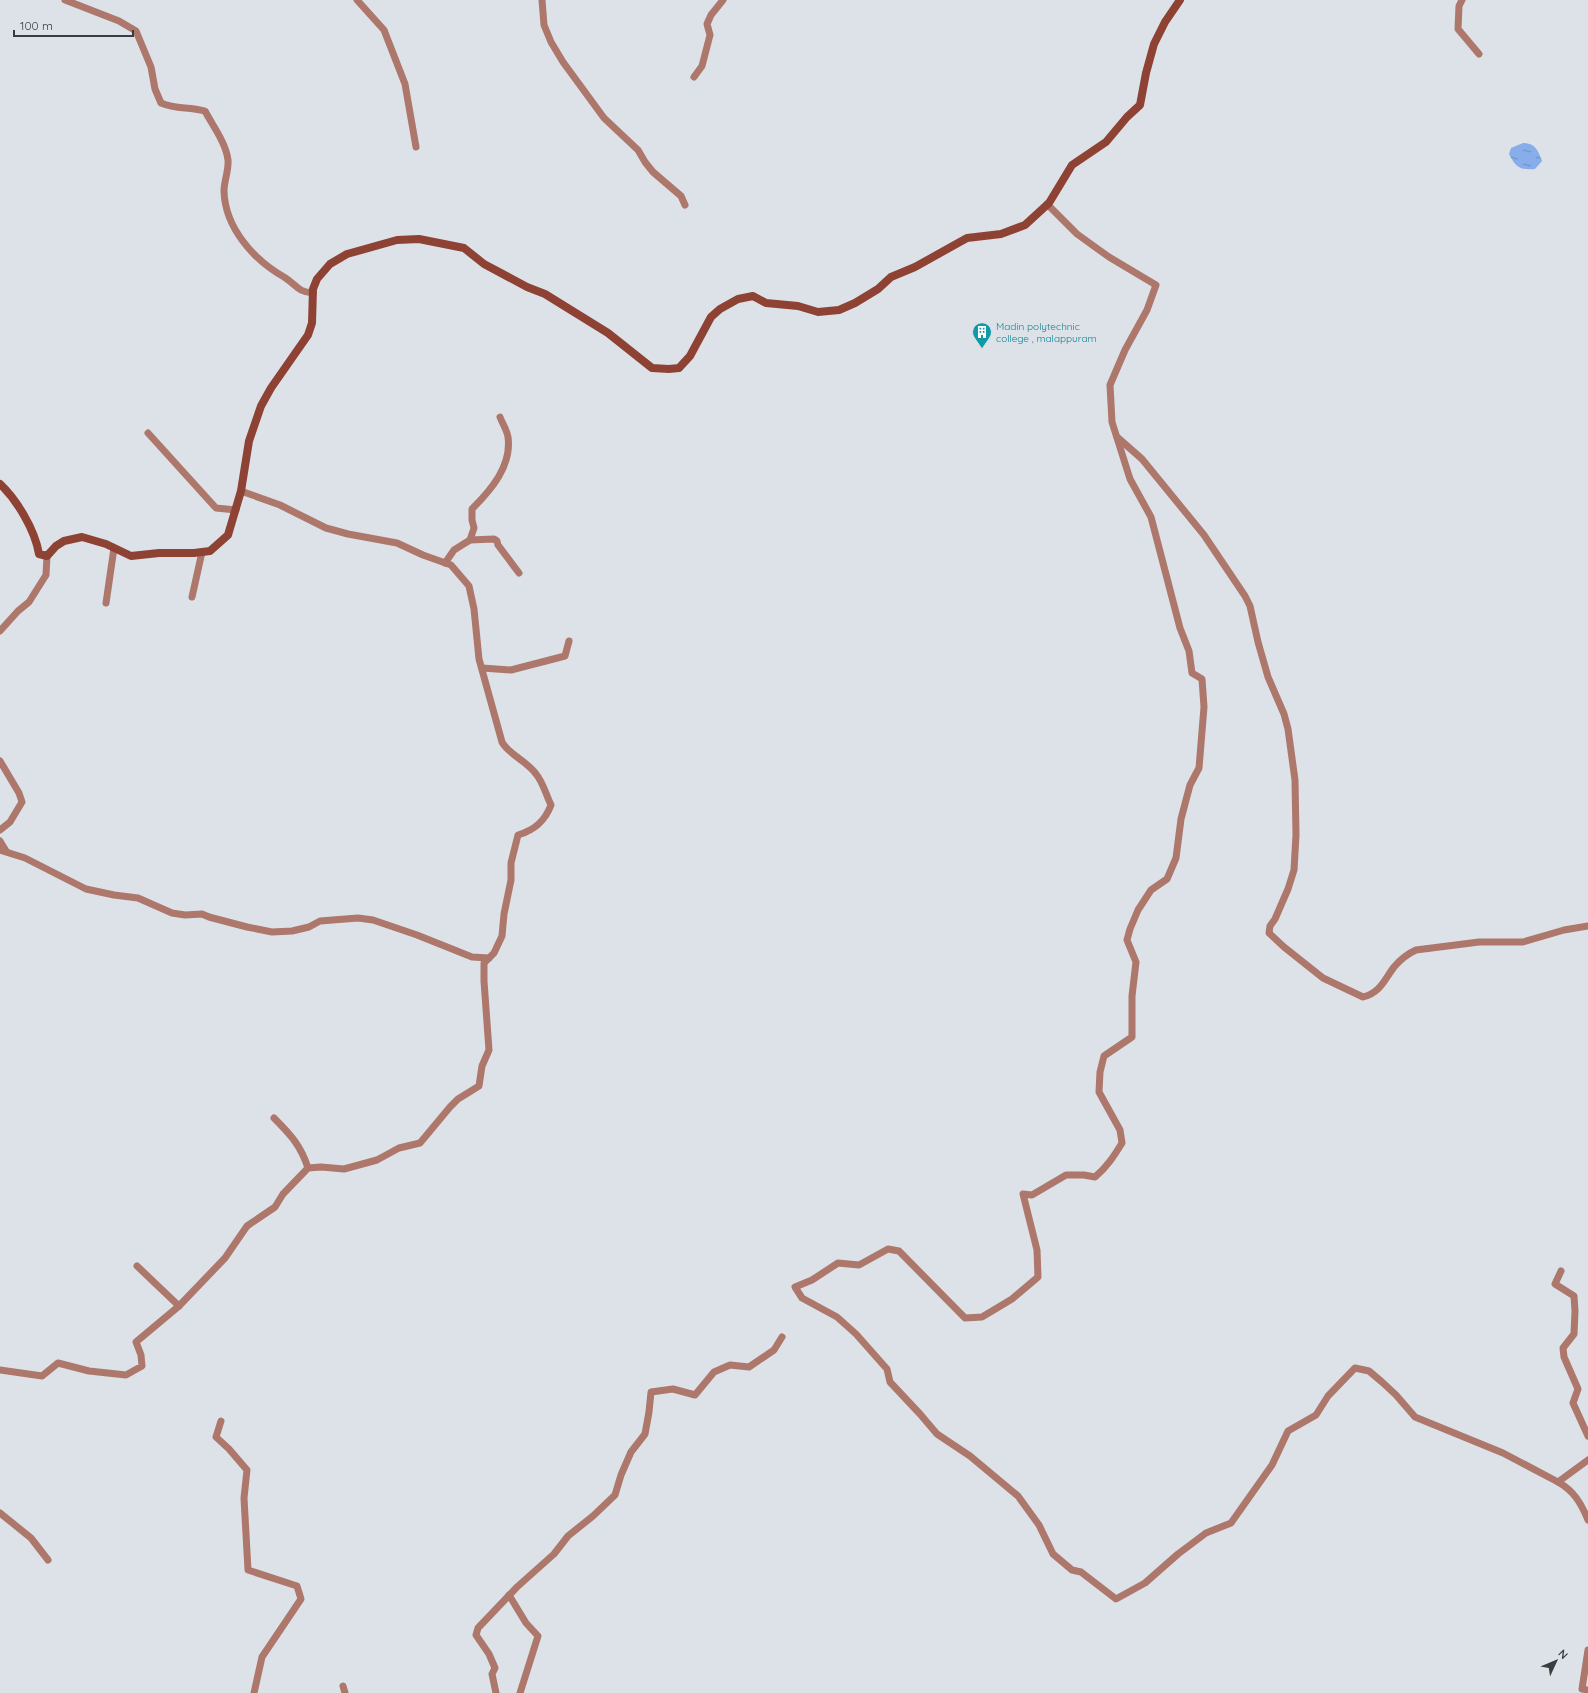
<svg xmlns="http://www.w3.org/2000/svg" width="1588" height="1693" font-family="Quicksand,sans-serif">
<defs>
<pattern id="water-ripples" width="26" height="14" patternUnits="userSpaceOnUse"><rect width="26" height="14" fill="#87adea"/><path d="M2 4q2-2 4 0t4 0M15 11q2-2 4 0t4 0" fill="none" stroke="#6f8ebf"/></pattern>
</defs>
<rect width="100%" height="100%" fill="#dde2e8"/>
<path fill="url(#water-ripples)" d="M1523 143C1535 143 1538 150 1542 161L1535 169C1520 170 1516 168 1509 154L1511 148Z"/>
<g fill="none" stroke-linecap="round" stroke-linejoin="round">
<g stroke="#ad776b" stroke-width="7">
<path d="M65 0 119 21 136 31 151 67 155 89 161 103C177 110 188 106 205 111 213 126 226 143 228 160 229 170 224 181 224 191 225 228 254 260 284 277 297 285 297 292 313 293"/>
<polyline points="357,0 384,30 405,84 416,147"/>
<polyline points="542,0 544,25 551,42 563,62 604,118 638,150 645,162 653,172 681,196 685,205"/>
<polyline points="1462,0 1459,6 1458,29 1479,54"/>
<polyline points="694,77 702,66 710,35 707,24 711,15 723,0"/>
<path d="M1047 204 1077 234 1109 257 1156 285 1147 310 1125 350 1110 385 1112 422 1130 479 1151 517 1180 628 1189 651 1192 673 1202 679 1204 707 1199 768 1190 785 1181 819 1176 858 1167 879 1151 890 1138 910 1130 929 1127 940 1136 962 1132 996V1037L1104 1056 1100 1072 1099 1092 1120 1130 1122 1143C1114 1156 1107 1167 1095 1177L1084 1175H1066L1032 1195 1023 1194 1037 1250 1038 1277 1012 1299 982 1317 965 1318 899 1251 888 1249 859 1265 838 1263 812 1280 795 1287 802 1298 837 1317 856 1334 887 1369 890 1382 920 1414 937 1434 970 1456 1018 1496 1039 1525 1053 1554 1072 1570 1081 1572 1116 1599 1145 1583 1178 1554 1206 1533 1231 1523 1272 1465 1288 1431 1316 1415 1328 1396 1355 1368 1369 1371 1382 1382 1396 1395 1415 1417 1503 1453 1558 1482"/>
<polyline points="148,433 216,508 236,510"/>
<path d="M1117 437 1142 459 1204 535 1245 596 1250 606 1258 642 1268 677 1284 714 1288 729 1295 780 1296 835 1294 870 1288 889 1275 919 1270 926 1269 933 1284 947 1323 978 1363 997C1381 992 1384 980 1394 967 1400 960 1407 954 1416 950L1479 942H1523L1564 930 1588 926"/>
<polyline points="470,540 494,539 497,541 498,545 519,573"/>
<path d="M445 563 454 550 470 540 474 528 472 520V509C491 490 512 466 508 437 507 430 502 423 500 417"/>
<polyline points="192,597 202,552"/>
<polyline points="106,603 114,548"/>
<polyline points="0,631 18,611 29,602 46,575 47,556"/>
<polyline points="482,668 511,670 565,656 569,641"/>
<polyline points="0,761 19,793 22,802 10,822 0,830"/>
<polyline points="0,841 6,851"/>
<polyline points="0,850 25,858 86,889 114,895 138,898 172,913 185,915 202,914 209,917 247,927 272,932 292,931 309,927 320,921 358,918 373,920 417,935 472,957 489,958"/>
<path d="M274 1118C291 1135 301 1146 308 1168"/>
<polyline points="137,1266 179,1306"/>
<polyline points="1561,1271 1555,1284 1574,1296 1575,1311 1574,1334 1563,1348 1564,1357 1578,1389 1573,1403 1588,1436"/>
<path d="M0 1370 42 1376 58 1363 89 1371 126 1375 142 1366 141 1355 136 1342 179 1306 225 1258 247 1226 275 1207 283 1194 308 1168 321 1167 344 1169 377 1160 399 1148 420 1143 450 1107 458 1099 479 1086 482 1066 489 1050 484 981V963L494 953 502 936 504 914 511 880V863L518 835C535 830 545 821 551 805 546 795 543 782 536 774 528 762 507 753 502 742L479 659 474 609 469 586 451 565 423 555 397 543 348 534 326 528 280 505 241 491"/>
<polyline points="221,1421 216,1437 229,1449 247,1470 244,1498 248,1570 297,1586 301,1599 262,1657 254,1693"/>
<path d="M1588 1460 1558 1482C1574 1491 1581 1503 1588 1520"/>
<polyline points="0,1513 31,1538 48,1560"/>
<polyline points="509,1595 526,1623 538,1636 520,1693"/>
<polyline points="1588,1650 1582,1689 1588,1690"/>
<polyline points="343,1686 345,1693"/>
<polyline points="496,1693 492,1674 495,1668 489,1654 476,1635 478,1628 517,1587 554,1554 568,1536 593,1516 615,1495 621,1475 631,1452 645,1434 649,1412 651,1392 673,1389 695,1395 714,1372 730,1365 749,1367 774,1350 782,1337"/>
</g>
<path stroke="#8e4233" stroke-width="8" d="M0 484C17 500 35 530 39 554L47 556 56 546 64 541 82 537 106 544 131 556 159 553H194L210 551 228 535 241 491 249 441 261 406 271 388 308 335 312 323 313 289 317 279 330 264 347 254 397 240 419 239 464 248 484 264 527 287 545 294 608 333 652 368 669 369 679 368 690 356 711 317 720 309 738 299 753 296 766 303 798 306 818 312 839 310 855 303 878 289 891 277 915 267 967 238 1001 234 1025 225 1049 203 1072 165 1106 142 1127 117 1140 105 1146 73 1154 44 1165 22 1180 0"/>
</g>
<defs>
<g id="building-pin" transform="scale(1)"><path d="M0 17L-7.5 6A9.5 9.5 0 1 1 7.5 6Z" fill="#0f9aa8" stroke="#dde2e8"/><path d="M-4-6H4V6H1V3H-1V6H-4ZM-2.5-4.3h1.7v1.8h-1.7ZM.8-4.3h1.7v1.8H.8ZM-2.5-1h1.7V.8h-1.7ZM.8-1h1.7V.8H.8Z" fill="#fff"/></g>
</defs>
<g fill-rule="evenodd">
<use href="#building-pin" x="982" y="332"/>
</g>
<g text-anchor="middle" stroke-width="4" stroke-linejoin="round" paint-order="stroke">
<g font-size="10" fill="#0d838f" stroke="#dde2e8" text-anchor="start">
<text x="996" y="330">Madin polytechnic<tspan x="996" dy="12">college , malappuram</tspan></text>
</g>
</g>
<g transform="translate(1556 1661) rotate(46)" stroke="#dde2e8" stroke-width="3" paint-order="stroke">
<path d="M0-3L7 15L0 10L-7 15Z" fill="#3a3c3e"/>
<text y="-6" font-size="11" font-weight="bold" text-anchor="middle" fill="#3a3c3e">N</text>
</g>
<path d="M14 30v6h119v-6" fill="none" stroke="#3a3c3e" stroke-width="2"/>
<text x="20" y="30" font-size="12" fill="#3a3c3e" stroke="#dde2e8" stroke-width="3" paint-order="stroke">100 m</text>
</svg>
